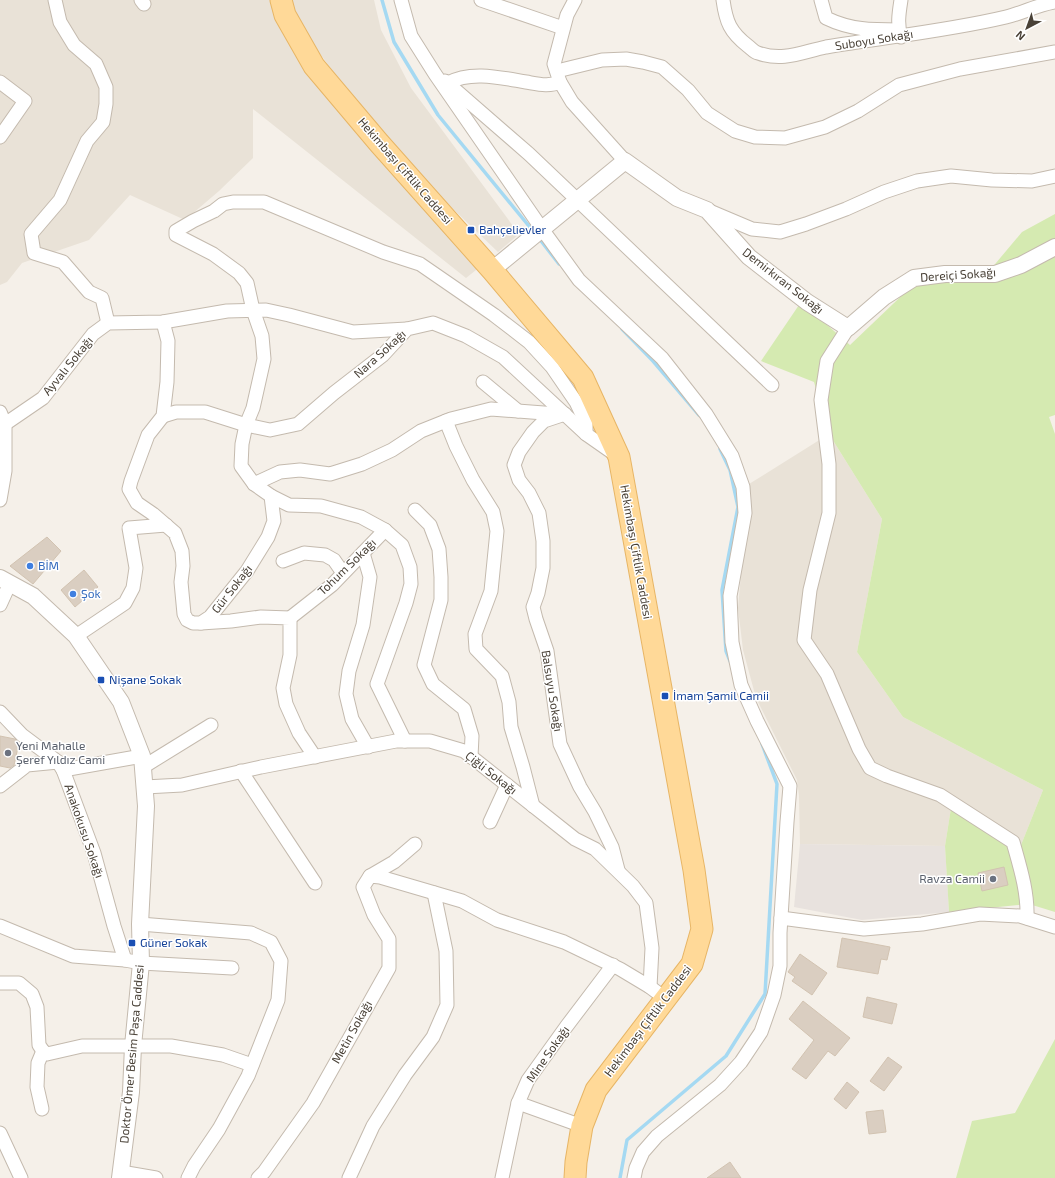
<svg xmlns="http://www.w3.org/2000/svg" width="1055" height="1178" font-family="'Exo 2',sans-serif">
<rect width="100%" height="100%" fill="#f5f0e9"/>
<g fill="#e9e2d7">
<polygon points="0,0 271,0 481,266 466,278 253,109 253,158 219,191 185,220 130,195 89,240 22,263 7,282 0,285"/>
<polygon points="289,0 374,0 381,30 411,88 519,234 498,252 429,186 329,66 304,32"/>
<polygon points="829,434 882,519 857,652 903,717 1043,790 1017,855 951,808 945,846 800,844 799,796 797,780 756,698 743,650 738,608 749,484"/>
</g>
<polygon fill="#e8e2de" points="800,844 945,846 949,912 862,920 794,907"/>
<g fill="#d5eab1">
<polygon points="1055,214 1055,415 1049,417 1055,434 1055,912 1029,904 949,912 945,846 951,808 986,824 1017,855 1043,790 903,717 857,652 882,519 829,434 814,382 761,361 801,302 850,345 916,282 980,282 1022,232"/>
<polygon points="1055,1039 1055,1178 956,1178 972,1121 1015,1113"/>
</g>
<g fill="none" stroke-linecap="round" stroke-linejoin="round">
<g stroke="#a5d9f2" stroke-width="3.5">
<polyline points="382,0 394,42 438,115 533,231"/>
<polyline points="538,237 559,264"/>
<polyline points="622,329 653,361 699,415"/>
<polyline points="720,449 730,470 738,507 722,590 726,651 730,661"/>
<polyline points="620,1178 627,1140 726,1056 765,994 777,784 762,744"/>
</g>
</g>
<g fill="#dacec1" stroke="#d2c3b1">
<polygon points="47,537 61,551 33,584 10,566"/>
<polygon points="84,570 98,587 75,607 61,590"/>
<polygon points="0,736 15,739 19,743 14,765 10,768 0,766"/>
<polygon points="1004,867 1008,885 982,891 978,873"/>
<polygon points="842,938 890,947 887,960 881,959 878,974 837,967"/>
<polygon points="800,954 827,973 812,995 792,981 795,977 788,972"/>
<polygon points="867,997 897,1004 892,1024 863,1017"/>
<polygon points="803,1001 850,1038 835,1056 828,1051 806,1079 792,1069 814,1040 789,1019"/>
<polygon points="888,1057 902,1067 884,1091 870,1081"/>
<polygon points="847,1082 859,1092 846,1109 834,1099"/>
<polygon points="883,1110 886,1132 869,1134 866,1112"/>
<polygon points="730,1162 741,1178 707,1178"/>
</g>
<g fill="none" stroke-linecap="round" stroke-linejoin="round">
<g stroke="#c4baae" stroke-width="15">
<g id="minor">
<polyline points="55,0 60,22 74,45 96,64 106,87 106,104 103,122 87,141 60,200 31,234 34,253 63,262 89,292 102,298 108,323"/>
<polyline points="141,0 144,4"/>
<polyline points="401,0 411,36 435,74 542,229 579,280 662,358 706,414 732,456 743,487 745,513 730,596 732,642 741,685 757,721 790,786 787,822 780,933 780,966 774,995 761,1032 741,1062 720,1085 657,1136 643,1152 636,1168 634,1178"/>
<polyline points="481,0 563,28"/>
<polyline points="575,0 567,15 554,64 560,82 572,102 625,161"/>
<path d="M723 0C726 22 730 32 748 46 751 48 754 52 758 53 783 62 802 52 826 47 886 37 947 31 1006 17 1023 13 1037 5 1055 2"/>
<path d="M821 0 826 18C851 30 871 30 899 30"/>
<path d="M901 37C897 24 899 13 901 0"/>
<polyline points="557,71 602,60 626,59 643,62 662,67 688,90 707,113 735,131 755,137 785,138 825,127 858,111 899,85 960,69 1055,52"/>
<polyline points="445,81 529,154 772,385"/>
<polyline points="0,82 25,101 0,137"/>
<path d="M448 83C471 70 502 78 526 82 538 84 549 87 560 82"/>
<polyline points="707,210 752,229 780,232 806,224 846,209 884,192 917,181 951,176 992,180 1032,181 1055,176"/>
<polyline points="163,322 168,341 167,382 163,416 148,435 131,481 129,489 137,503 153,514 175,533 182,551 183,566 181,582 184,614 187,620 193,623 201,623 210,617 247,571 268,537 274,521 271,496 254,484 241,466 242,444 246,425 253,408 264,359 262,336 253,310 247,283 239,273 213,254 176,235 176,231 193,221 214,211 223,204 233,202 264,202 383,252 420,264 494,315 529,342 552,367 576,402 586,423 586,434"/>
<path d="M848 328 827 361 821 400 829 464V513L810 590 804 640 827 674 859 749 870 768 887 776 940 795 1013 842C1020 867 1028 892 1027 918"/>
<polyline points="483,382 518,411"/>
<polyline points="0,412 5,424 5,471 0,500"/>
<polyline points="565,414 544,421 533,432 519,452 514,465 519,480 529,493 539,513 543,541 543,568 538,593 533,607 536,619 547,651 560,744 580,787 595,812 612,847 618,870"/>
<polyline points="163,416 176,412 205,412 246,425 270,430 298,424 334,393 383,355 407,329 433,323 466,336 503,357 586,434 616,455"/>
<polyline points="446,421 456,446 473,480 493,512 497,531 491,591 475,634 476,649 502,676 509,702 511,727 523,767 533,806"/>
<polyline points="5,424 43,398 93,334 108,323 163,322 227,311 266,310 289,315 353,332 407,329"/>
<polyline points="254,484 280,472 300,470 330,474 362,464 392,450 421,431 451,419 491,409 557,414"/>
<polyline points="271,496 289,505 321,506 361,517 385,530 402,545 410,567 411,584 406,603 377,684 405,741"/>
<polyline points="415,510 430,525 439,549 441,577 441,600 424,665 433,684 464,709 472,736 471,757"/>
<polyline points="363,553 370,577 363,625 349,671 346,694 352,719 368,747"/>
<polyline points="283,561 304,553 325,555 334,560 343,573"/>
<polyline points="0,605 10,583"/>
<polyline points="290,618 332,585 385,530"/>
<polyline points="201,623 231,621 261,617 290,618 290,655 283,688 286,704 299,733 315,757"/>
<polyline points="76,636 125,603 133,588 136,568 129,528 166,525"/>
<polyline points="0,712 22,735 58,762 63,770 94,853 114,926 125,960 141,963 232,968"/>
<polyline points="143,767 211,725"/>
<polyline points="63,770 142,756"/>
<polyline points="241,771 315,883"/>
<polyline points="0,786 27,765 58,762"/>
<polyline points="145,787 182,785 261,767 396,741 430,741 464,751 575,839 595,849 633,886 646,903 652,948 650,987"/>
<polyline points="490,822 507,785"/>
<polyline points="370,876 394,862 415,844"/>
<polyline points="781,918 864,929 922,924 980,914 1020,916 1055,927"/>
<polyline points="140,924 251,933 271,942 281,961 278,1000 248,1076 219,1129 194,1166 188,1178"/>
<polyline points="0,926 73,956 125,960"/>
<polyline points="0,983 19,983 32,994 37,1007 39,1045 43,1051 47,1054 82,1046 171,1046 223,1055 252,1065"/>
<polyline points="518,1103 582,1126"/>
<polyline points="42,1109 37,1087 38,1063 43,1051"/>
<polyline points="0,1133 21,1178"/>
<polyline points="121,1172 156,1178"/>
<polyline points="258,1178 264,1172 313,1103 389,968 389,939 374,915 363,887 370,876 380,877 462,901 497,920 564,942 620,969 650,987 666,999"/>
<polyline points="349,1178 373,1126 405,1075 433,1037 447,1005 446,951 434,893"/>
<polyline points="502,1178 518,1103 528,1080 566,1027 613,965"/>
</g>
</g>
<g stroke="#c4baae" stroke-width="18">
<g id="tertiary">
<polyline points="492,270 625,161 677,198 707,210 749,257 807,302 848,328 884,297 914,278 945,274 995,274 1021,265 1055,247"/>
<polyline points="0,578 33,596 76,636 121,702 142,756 146,806 140,924 141,963 133,1046 131,1092 120,1178"/>
</g>
</g>
<g stroke="#e7b565" stroke-width="23">
<polyline id="primary" points="281,0 285,15 314,66 379,143 492,270 583,378 619,457 694,870 702,929 692,964 596,1090 582,1126 576,1162 575,1178"/>
</g>
<use href="#minor" stroke="#fff" stroke-width="13"/>
<use href="#tertiary" stroke="#fff" stroke-width="16"/>
<use href="#primary" stroke="#ffd998" stroke-width="21"/>
</g>
<g fill="#1a4fb4" stroke="#fff" stroke-width="1.5">
<rect x="467" y="226" width="8" height="8" rx="2"/>
<rect x="97" y="676" width="8" height="8" rx="2"/>
<rect x="661" y="692" width="8" height="8" rx="2"/>
<rect x="128" y="939" width="8" height="8" rx="2"/>
</g>
<g fill="#3f7fe0" stroke="#fff" stroke-width="1.5">
<circle cx="30" cy="566" r="4"/>
<circle cx="73" cy="594" r="4"/>
</g>
<g fill="#6b7280" stroke="#fff" stroke-width="1.5">
<circle cx="8" cy="753" r="4"/>
<circle cx="993" cy="879" r="4"/>
</g>
<g text-anchor="middle" stroke-width="3" stroke-linejoin="round" paint-order="stroke">
<g font-size="12" fill="#494137" stroke="#fff">
<text transform="translate(874 40) rotate(-9)" y="4">Suboyu Sokağı</text>
<text transform="translate(405 171) rotate(49)" y="4">Hekimbaşı Çiftlik Caddesi</text>
<text transform="translate(958 275) rotate(-4)" y="4">Dereiçi Sokağı</text>
<text transform="translate(783 281) rotate(38)" y="4">Demirkıran Sokağı</text>
<text transform="translate(380 354) rotate(-42)" y="4">Nara Sokağı</text>
<text transform="translate(68 366) rotate(-51)" y="4">Ayvalı Sokağı</text>
<text transform="translate(636 552) rotate(80)" y="4">Hekimbaşı Çiftlik Caddesi</text>
<text transform="translate(347 567) rotate(-44)" y="4">Tohum Sokağı</text>
<text transform="translate(232 589) rotate(-52)" y="4">Gür Sokağı</text>
<text transform="translate(552 691) rotate(81)" y="4">Balsuyu Sokağı</text>
<text transform="translate(491 773) rotate(38)" y="4">Çiğli Sokağı</text>
<text transform="translate(84 831) rotate(71)" y="4">Anakokusu Sokağı</text>
<text transform="translate(648 1021) rotate(-53)" y="4">Hekimbaşı Çiftlik Caddesi</text>
<text transform="translate(352 1032) rotate(-61)" y="4">Metin Sokağı</text>
<text transform="translate(132 1054) rotate(-85)" y="4">Doktor Ömer Besim Paşa Caddesi</text>
<text transform="translate(548 1054) rotate(-55)" y="4">Mine Sokağı</text>
</g>
<g font-size="12" fill="#164399" stroke="#fff" text-anchor="start">
<text x="479" y="234">Bahçelievler</text>
<text x="109" y="684">Nişane Sokak</text>
<text x="673" y="700">İmam Şamil Camii</text>
<text x="140" y="947">Güner Sokak</text>
</g>
<g font-size="12" fill="#366cbe" stroke="#fff" text-anchor="start">
<text x="38" y="570">BİM</text>
<text x="81" y="598">Şok</text>
</g>
<g font-size="12" fill="#5b616d" stroke="#fff" text-anchor="start">
<text x="16" y="750">Yeni Mahalle<tspan x="16" dy="14">Şeref Yıldız Cami</tspan></text>
<text x="985" y="883" text-anchor="end">Ravza Camii</text>
</g>
</g>
<g transform="translate(1027 28) rotate(221)" stroke="#ffffff" stroke-width="3" paint-order="stroke">
<path d="M0-3L7 15L0 10L-7 15Z" fill="#494137"/>
<text y="-6" font-size="11" font-weight="bold" text-anchor="middle" fill="#494137">N</text>
</g>
</svg>
